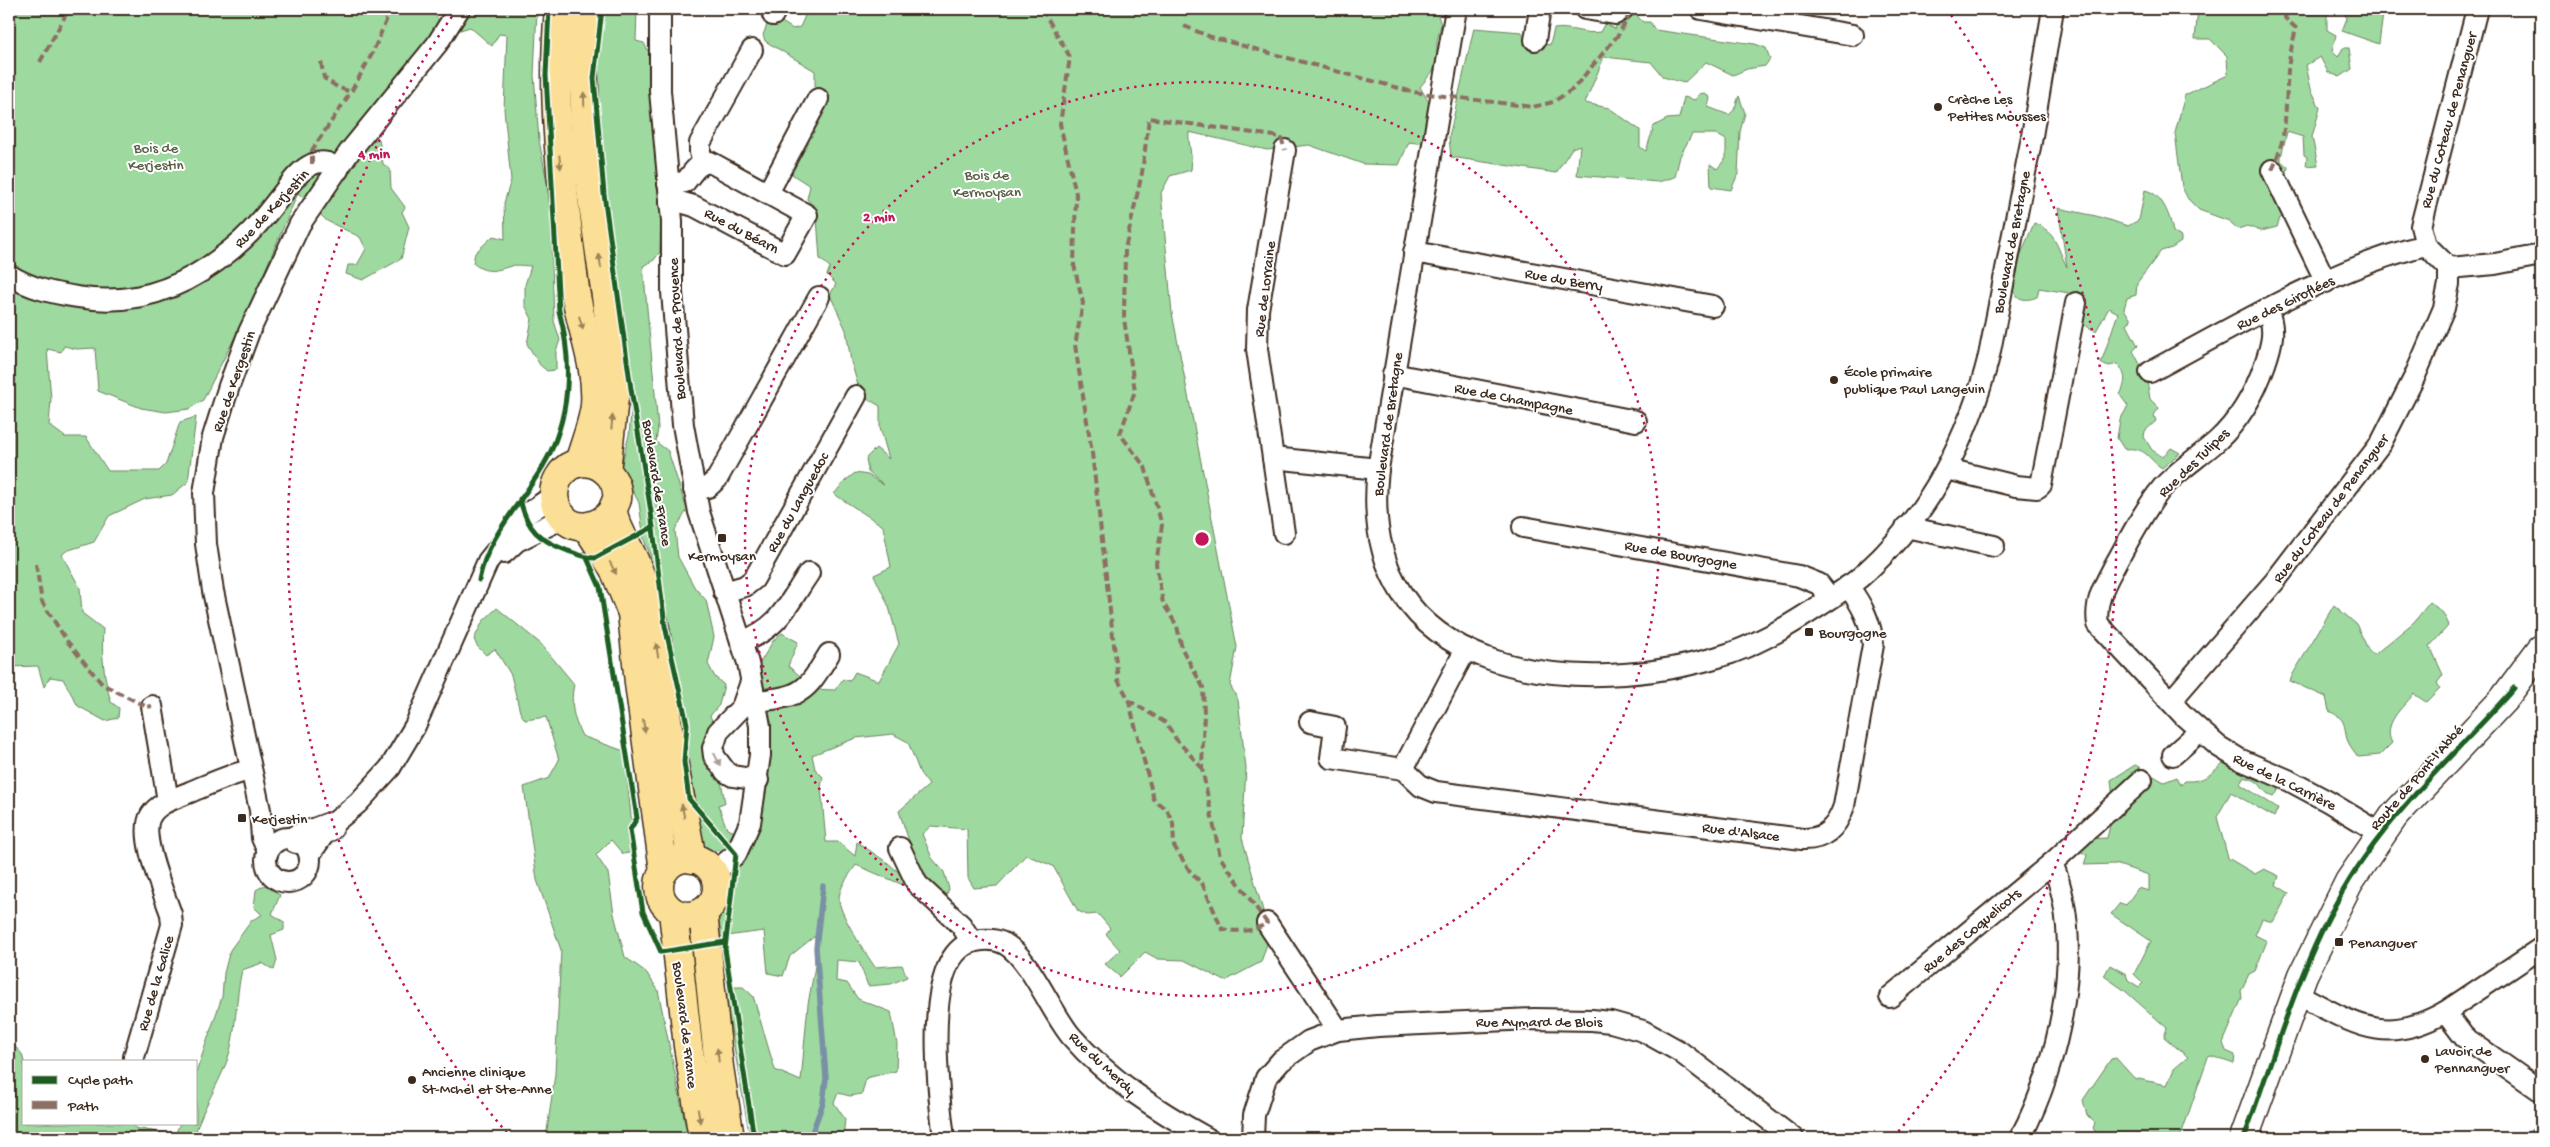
<svg xmlns="http://www.w3.org/2000/svg" width="2550" height="1147" font-family="'Gochi Hand',sans-serif">
<rect width="100%" height="100%" fill="#fff"/>
<filter id="ink" filterUnits="userSpaceOnUse"><feTurbulence type="fractalNoise" baseFrequency=".02" numOctaves="2"/><feDisplacementMap in="SourceGraphic" scale="10" xChannelSelector="R" yChannelSelector="G"/><feConvolveMatrix kernelMatrix="1 2 1 2 8 2 1 2 1" color-interpolation-filters="sRGB"/></filter>
<g filter="url(#ink)">
<g fill="#9ed9a0" stroke="#6c825f">
<path d="M9 9H431L443 26 466 9H537L534 75 539 140 550 198 554 321 560 340 556 351V370L547 371 540 365 527 344 532 319 525 305V285L531 266C525 266 517 264 511 266 495 271 486 274 473 263L475 253 493 236 505 239 504 203 511 180 504 109 507 35 499 34 492 46 470 27 441 36 382 103 358 124 367 142 379 139 383 164 390 169 391 188 405 207 402 212 409 227 401 259 363 280 346 274 348 265H357L366 249 360 237 327 221 298 193 247 313 203 400 189 409 166 412 141 408 98 391 95 348 77 349 64 346 61 352 47 349 51 399 49 425 65 437H86L108 471H159L166 464 180 422 196 417 188 482 172 495 145 499 109 516 94 542 66 551 62 555 80 588 82 613 103 629C101 655 104 677 111 702L119 708 118 718 105 721 78 706 63 679 50 677 44 687 38 666 9 667Z"/>
<path d="M589 9H637L636 41 644 43 650 55 649 95 654 100V131L661 202 660 252 654 260 643 266 656 404 658 428 656 442 668 451 687 510 675 530 678 557 695 588 706 600 714 637 708 664 715 677 724 685 719 705 710 716 718 732 720 775 725 803 718 805 727 829 749 837V819L743 797 749 775 757 668 773 641 782 633 798 642 788 666 805 680 811 689 835 690 843 679 850 681 855 672 879 681 899 644 889 607 874 575 891 567 883 526 834 494 845 481 855 473 868 475 884 485 868 472 866 458 876 448 889 459 880 427V406L861 395 851 362 846 330 830 295 836 284 827 275 830 267 820 259 817 218 815 209 807 199 810 186 793 175 789 167 830 96 815 86V71L765 41 763 35 768 22 777 19 793 29 800 27 808 9H1436L1441 25 1437 41V66L1420 87 1430 104 1424 144 1409 142 1399 165 1363 164 1309 145 1267 150 1189 132C1188 145 1193 157 1191 170L1170 176 1161 193 1172 313 1237 647 1230 685 1238 700 1246 768 1242 838 1270 935 1261 962 1225 981 1184 960 1158 959 1145 952 1120 977 1105 964 1120 950 1106 934 1110 928 1098 914 1087 915 1078 911 1053 866 1026 855 997 886 974 888 968 878 967 829 931 826 922 834 932 858 944 872 949 889 944 900 918 879 910 844 899 811 929 785 920 773 908 742 893 734 856 738 812 755 815 769 823 777 821 787 826 842H838L855 856 857 842 888 863 910 882 908 887 856 865C850 874 838 888 839 901 841 916 866 954 875 967L902 965 907 977 891 984 868 986 859 962 837 960 836 981 847 983 858 999 891 1012 897 1044 896 1071 866 1078 862 1094 850 1096 838 1093 834 1103 845 1119 843 1138H750L726 1001 728 987H743L753 996 775 1070 801 1081 808 1004 815 966V936L790 956 783 976 768 973 764 931 719 937 715 908 736 881 724 849 707 853 694 844 652 588 650 554 644 540 639 503 621 467 629 435 631 413 625 374 597 319 588 278 605 266Z"/>
<polygon points="2198,9 2327,9 2327,30 2336,35 2332,51 2338,57 2343,48 2349,48 2352,69 2340,77 2328,72 2320,57 2306,65 2311,89 2320,108 2312,137 2318,165 2306,166 2307,157 2304,155 2303,137 2287,132 2281,157 2281,161 2288,167 2286,181 2290,215 2280,218 2277,227 2261,231 2247,226 2238,229 2229,221 2199,210 2188,199 2182,187 2175,133 2185,95 2228,75 2227,56 2210,39 2195,39"/>
<polygon points="2341,9 2377,9 2383,14 2379,44 2342,31 2347,18"/>
<path d="M1636 15 1643 22H1650L1655 30 1755 44 1766 48 1770 59 1765 66 1747 69 1733 75 1706 62 1684 83 1663 77 1651 62 1604 57 1585 103 1609 108 1640 130V147L1646 151 1654 126 1667 119 1679 118 1684 97 1695 100 1699 94 1705 93 1710 98 1708 107 1729 115 1734 110 1739 96 1745 113 1740 132 1738 174 1731 190 1711 187 1710 164 1717 169 1726 158V140L1716 134H1692L1680 156 1675 177 1658 182 1577 175 1580 145 1572 148 1556 173 1451 157 1449 137 1474 28 1522 32 1527 41 1550 45 1554 29C1570 26 1584 35 1600 32L1605 23 1615 29 1620 17Z"/>
<path d="M2145 190C2163 194 2170 216 2173 232L2181 237V242L2172 248 2161 251 2137 283 2136 295 2127 298 2124 309 2131 320 2127 325 2138 346 2133 351 2141 366 2145 368 2150 399 2159 408 2154 415 2156 421 2145 431 2144 437 2152 450 2163 457 2171 448 2180 453 2162 468C2146 458 2148 447 2124 449L2117 438 2120 420 2128 406 2120 395C2126 382 2127 376 2118 364L2109 366 2101 363 2118 313 2109 308 2096 331 2080 323 2073 296 2069 293 2039 288 2037 297C2027 301 2019 301 2013 291L2021 254 2034 223C2056 231 2057 248 2067 267L2058 208 2096 216 2128 226 2139 220Z"/>
<path d="M2430 602 2443 613 2449 625 2430 646 2443 675 2437 683 2440 688 2426 702 2414 694C2402 708 2382 724 2392 743L2380 755 2358 757C2354 751 2347 743 2346 735 2344 721 2343 718 2329 711L2326 697 2290 681 2293 674 2334 605 2356 624 2369 651 2374 655 2414 622Z"/>
<path d="M497 608 541 644 574 684C570 703 573 718 582 736L624 751 635 852 623 854 611 840 596 855 608 873 614 914 625 957 646 972 658 990 688 1138H546L555 1074 561 950 537 880 524 787 549 778 559 760 546 717 525 720 520 712 511 675 495 649 486 655 477 646 474 639 483 621Z"/>
<path d="M2225 761 2278 783 2279 789 2274 797C2257 790 2266 781 2243 777L2240 784 2278 808 2274 817 2231 792 2217 817 2228 858 2255 874 2264 869 2279 876 2276 885 2289 893 2273 922 2262 919 2255 935 2267 941 2255 971 2249 974 2241 991 2242 998 2223 1043 2226 1051 2235 1055 2234 1064 2211 1056 2208 1057 2180 1138H2099L2093 1128 2095 1123 2087 1115 2083 1100 2111 1059 2116 1058 2134 1078 2167 1085 2174 1069 2188 1057 2164 1037 2167 1028 2124 990 2104 976 2110 965 2126 974 2128 980 2139 987 2143 983 2134 974 2151 941 2111 914 2120 903 2126 905 2138 888 2149 891V875L2115 864 2084 865 2087 855 2078 850 2086 839 2107 838 2114 809 2111 780 2135 765 2141 768 2148 778 2152 775 2164 782 2177 777 2181 785 2185 781C2205 782 2211 774 2225 761Z"/>
<path d="M265 885 280 895 272 914 284 922V930L271 935 277 960 274 970 262 963 242 970C235 999 237 1033 227 1061 217 1088 201 1110 194 1138H9V1040L22 1054 24 1062V1123H130L135 1128 175 1135 180 1123H196V1073L222 997 224 973 230 950 252 920 262 915 254 907 256 890Z"/>
</g>
<g fill="none" stroke-linecap="round" stroke-linejoin="round">
<g stroke="#7990a5" stroke-width="5.5">
<polyline points="810,1138 823,1103 826,1078 816,948 823,886"/>
<polyline points="2523,1138 2541,1126"/>
</g>
<g stroke="#3b2a1e" stroke-width="24">
<g id="street">
<polyline points="660,9 660,91 672,221 672,292 683,425 699,512 748,663 760,726 760,755 750,823 736,854 713,873"/>
<path d="M1456 9 1378 469C1354 679 1579 703 1731 653 1767 640 1798 620 1830 599 1842 590 1855 583 1866 572 1929 515 1969 437 1989 356L2031 142 2053 9"/>
<polyline points="1585,9 1615,14 1623,9"/>
<polyline points="1701,9 1853,35"/>
<polyline points="773,15 776,9"/>
<polyline points="1535,40 1540,9"/>
<polyline points="1285,150 1258,310 1257,349 1273,458 1378,469"/>
<polyline points="703,163 700,152 700,143 752,50"/>
<polyline points="2272,170 2326,282"/>
<path d="M668 184 685 182C693 173 697 163 710 162L807 215 785 254 694 206 680 202 670 203"/>
<polyline points="768,193 818,99"/>
<polyline points="1414,252 1713,306"/>
<polyline points="2449,268 2495,264 2541,255"/>
<path d="M9 275C30 288 52 293 77 297 135 307 187 287 232 249 248 236 263 219 276 202 287 189 297 171 313 164 318 162 323 162 328 163L338 170"/>
<path d="M2267 309C2276 329 2272 344 2265 364 2255 393 2240 420 2217 441 2199 457 2178 470 2162 488 2144 510 2130 538 2116 563 2106 582 2094 601 2098 624L2185 717 2218 746 2239 759 2288 780 2329 802 2382 834"/>
<path d="M2150 372C2234 327 2333 267 2426 245"/>
<polyline points="1393,374 1636,421"/>
<polyline points="1273,458 1284,533"/>
<polyline points="1947,469 2016,486 2037,488 2041,485 2076,303"/>
<polyline points="694,490 708,487 717,479 819,297"/>
<polyline points="1523,527 1799,576 1819,584 1830,598"/>
<polyline points="1906,527 1994,546"/>
<polyline points="504,553 517,541 563,518"/>
<polyline points="724,592 745,586 754,579 856,396"/>
<path d="M741 642C780 628 787 605 809 573"/>
<polyline points="751,682 742,707 718,732 713,748 714,756 726,772 733,776 758,780"/>
<path d="M756 701C802 697 806 692 829 654"/>
<polyline points="2171,701 2275,581 2381,443 2414,378 2444,308 2449,284 2449,268 2426,245 2421,226 2477,9"/>
<polyline points="152,706 168,801"/>
<path d="M1310 722 1335 727 1331 758 1403 769 1421 786 1436 792 1802 839C1825 840 1837 827 1844 806L1873 645C1871 622 1862 605 1848 586"/>
<polyline points="2173,755 2200,731"/>
<polyline points="1403,769 1466,649"/>
<circle cx="288" cy="860" r="22"/>
<polyline points="900,848 917,884 961,925 972,942"/>
<polyline points="268,851 262,838 260,810 213,591 206,544 204,493 213,437 229,386 249,332 300,224 350,151 437,44 459,9"/>
<polyline points="310,854 329,827 358,803 390,768 415,726 488,561 524,516 553,496"/>
<polyline points="1267,923 1338,1030"/>
<path d="M2295 993C2353 1022 2382 1048 2445 1012L2464 1037 2541 1091"/>
<polyline points="1890,997 2052,863"/>
<polyline points="2445,1012 2541,948"/>
<path d="M134 1057 172 925 171 914C164 893 138 835 151 815 159 802 177 798 190 792 210 784 230 774 251 770"/>
<path d="M944 1138C939 1097 919 952 976 941 986 939 996 939 1005 944 1030 958 1051 1012 1071 1036 1108 1079 1158 1111 1207 1138"/>
<polyline points="1253,1138 1254,1115 1266,1078 1281,1061 1309,1041 1338,1030 1378,1026 1534,1019 1592,1020 1611,1022 1643,1031 1679,1051 1793,1138"/>
<path d="M2020 1138C2060 1064 2086 943 2052 863L2142 780"/>
</g>
</g>
<g stroke="#3b2a1e" stroke-width="31">
<g id="secondary">
<polyline points="297,839 329,827"/>
<polyline points="2244,1138 2303,975 2349,882 2394,816 2503,700 2541,649"/>
</g>
</g>
<g stroke="#3b2a1e" stroke-width="31">
<g id="primary">
<path d="M559 9C550 104 563 194 575 289 580 327 598 366 595 405 593 424 584 445 579 463"/>
<polyline points="585,9 583,55 586,154 614,353 615,389 606,471"/>
<path d="M613 510C601 527 576 534 562 516 542 492 563 454 594 464 609 469 619 484 617 499 616 503 613 507 613 510 613 522 630 550 635 562 658 613 661 674 668 728 674 772 684 815 692 859"/>
<polyline points="587,527 614,569 632,613 639,683 664,871"/>
<circle cx="688" cy="887" r="29"/>
<polyline points="673,912 688,1046 703,1138"/>
<polyline points="703,912 719,1067 730,1138"/>
</g>
</g>
<use href="#street" stroke="#fff" stroke-width="20"/>
<use href="#secondary" stroke="#fff" stroke-width="28"/>
<use href="#primary" stroke="#fbdf96" stroke-width="28"/>
<g stroke="#8d6e63" stroke-width="4" stroke-dasharray="8 4" stroke-linecap="butt">
<path d="M1042 9 1070 57 1060 124 1076 194 1074 265 1083 303 1075 345 1092 453 1118 680 1128 698 1154 800 1167 810 1173 823 1174 846 1191 873 1202 883 1222 929C1238 932 1254 932 1267 923L1220 857 1202 768 1204 713 1203 687 1182 649 1177 626 1163 603 1156 564 1162 525 1145 467 1120 434 1135 391 1124 319 1125 249 1142 173 1149 118 1281 137 1285 150"/>
<polyline points="1184,26 1211,37 1413,92 1533,107 1553,102 1573,89 1619,34 1632,9"/>
<polyline points="40,62 69,9"/>
<polyline points="321,62 324,78 337,87 351,92 372,54 391,9"/>
<polyline points="312,164 312,150 351,92"/>
<path d="M2272 170C2288 139 2285 104 2288 71 2289 56 2293 42 2296 28L2285 18 2287 9"/>
<polyline points="36,564 42,602 67,641 102,684 147,707 152,706"/>
<polyline points="1128,700 1166,723 1176,739 1202,768"/>
</g>
<g stroke="#fff" stroke-width="8">
<g id="cycleway">
<polyline points="602,9 594,78 604,194 631,389 651,512 665,626 687,724 684,762 689,799 736,854 725,949 754,1138"/>
<path d="M520 499C527 530 539 540 568 551 578 554 585 558 595 558L653 527"/>
<polyline points="587,558 600,587 637,818 630,830 643,912 661,952 725,942"/>
<path d="M479 580C488 535 521 504 543 466 571 419 573 362 559 311L546 75 549 9"/>
<path d="M2244 1138C2279 1043 2305 942 2364 858 2408 795 2464 745 2514 688"/>
</g>
</g>
<use href="#cycleway" stroke="#1b5e20" stroke-width="5"/>
</g>
<defs><path id="oneway-solid" d="M-6-.8H1V-3.2L6.5 0L1 3.2V.8H-6Z" transform="scale(1.25)"/></defs>
<g fill="#9b845a">
<use href="#oneway-solid" transform="translate(584 99) rotate(-92)"/>
<use href="#oneway-solid" transform="translate(560 162) rotate(84)"/>
<use href="#oneway-solid" transform="translate(600 261) rotate(-98)"/>
<use href="#oneway-solid" transform="translate(581 323) rotate(75)"/>
<use href="#oneway-solid" transform="translate(612 422) rotate(-85)"/>
<use href="#oneway-solid" transform="translate(613 568) rotate(62)"/>
<use href="#oneway-solid" transform="translate(657 650) rotate(-99)"/>
<use href="#oneway-solid" transform="translate(644 726) rotate(82)"/>
<use href="#oneway-solid" transform="translate(683 811) rotate(-101)"/>
<use href="#oneway-solid" transform="translate(718 1055) rotate(-96)"/>
<use href="#oneway-solid" transform="translate(699 1116) rotate(80)"/>
</g>
<use fill="#a79f9a" href="#oneway-solid" transform="translate(717 759) rotate(63)"/>
</g>
<g fill="none" stroke="#c2185b" stroke-width="2.5" stroke-dasharray="2.5 5">
<circle cx="1202" cy="539" r="457"/>
<path d="M507 1133A914 914 0 0 1 453 15M1951 15A914 914 0 0 1 1897 1133"/>
</g>
<g fill="#3b2a1e" stroke="#fff" stroke-width="2">
<circle cx="1938" cy="107" r="5"/>
<circle cx="1834" cy="380" r="5"/>
<rect x="717" y="533" width="10" height="10" rx="2.5"/>
<rect x="1804" y="627" width="10" height="10" rx="2.5"/>
<rect x="237" y="813" width="10" height="10" rx="2.5"/>
<rect x="2334" y="937" width="10" height="10" rx="2.5"/>
<circle cx="2425" cy="1059" r="5"/>
<circle cx="412" cy="1080" r="5"/>
</g>
<g text-anchor="middle" stroke-width="4" stroke-linejoin="round" paint-order="stroke">
<g font-size="15" fill="#3b2a1e" stroke="#fff" text-anchor="start">
<text x="1948" y="103">Crèche Les<tspan x="1948" dy="17">Petites Mousses</tspan></text>
<text x="1844" y="376">École primaire<tspan x="1844" dy="17">publique Paul Langevin</tspan></text>
<text x="722" y="560" text-anchor="middle">Kermoysan</text>
<text x="1819" y="637">Bourgogne</text>
<text x="252" y="823">Kerjestin</text>
<text x="2349" y="947">Penanguer</text>
<text x="2435" y="1055">Lavoir de<tspan x="2435" dy="17">Pennanguer</tspan></text>
<text x="422" y="1076">Ancienne clinique<tspan x="422" dy="17">St-Mchel et Ste-Anne</tspan></text>
</g>
<g font-size="15" fill="#3b2a1e" stroke="#fff">
<text transform="translate(2448 120) rotate(-75)" y="5">Rue du Coteau de Penanguer</text>
<text transform="translate(271 208) rotate(-47)" y="5">Rue de Kerjestin</text>
<text transform="translate(742 230) rotate(28)" y="5">Rue du Béarn</text>
<text transform="translate(2011 242) rotate(-79)" y="5">Boulevard de Bretagne</text>
<text transform="translate(1564 279) rotate(10)" y="5">Rue du Berry</text>
<text transform="translate(1264 289) rotate(-83)" y="5">Rue de Lorraine</text>
<text transform="translate(2285 302) rotate(-26)" y="5">Rue des Giroflées</text>
<text transform="translate(676 329) rotate(-93)" y="5">Boulevard de Provence</text>
<text transform="translate(233 381) rotate(-71)" y="5">Rue de Kergestin</text>
<text transform="translate(1514 398) rotate(11)" y="5">Rue de Champagne</text>
<text transform="translate(1387 424) rotate(-82)" y="5">Boulevard de Bretagne</text>
<text transform="translate(2193 462) rotate(-44)" y="5">Rue des Tulipes</text>
<text transform="translate(658 483) rotate(81)" y="5">Boulevard de France</text>
<text transform="translate(797 502) rotate(-61)" y="5">Rue du Languedoc</text>
<text transform="translate(2330 508) rotate(-53)" y="5">Rue du Coteau de Penanguer</text>
<text transform="translate(1681 554) rotate(10)" y="5">Rue de Bourgogne</text>
<text transform="translate(2416 777) rotate(-49)" y="5">Route de Pont-l'Abbé</text>
<text transform="translate(2285 781) rotate(26)" y="5">Rue de la Carrière</text>
<text transform="translate(1741 831) rotate(7)" y="5">Rue d'Alsace</text>
<text transform="translate(1971 930) rotate(-40)" y="5">Rue des Coquelicots</text>
<text transform="translate(155 983) rotate(-74)" y="5">Rue de la Galice</text>
<text x="1539" y="1026">Rue Aymard de Blois</text>
<text transform="translate(686 1025) rotate(83)" y="5">Boulevard de France</text>
<text transform="translate(1103 1063) rotate(43)" y="5">Rue du Merdy</text>
</g>
<g font-size="15" fill="#595f45" stroke="#fff">
<text x="156" y="152">Bois de<tspan x="156" dy="17">Kerjestin</tspan></text>
<text x="987" y="179">Bois de<tspan x="987" dy="17">Kermoysan</tspan></text>
</g>
</g>
<circle cx="1202" cy="539" r="8" fill="#c2185b" stroke="#fff" stroke-width="2.5"/>
<g font-size="15" text-anchor="middle" font-weight="bold" fill="#c2185b" stroke="#fff" stroke-width="4" stroke-linejoin="round" paint-order="stroke">
<text x="374" y="158">4 min</text>
<text x="879" y="221">2 min</text>
</g>
<rect width="2550" height="1147" fill="none" stroke="#fff" stroke-width="30"/>
<rect x="15" y="15" width="2520" height="1117" fill="none" stroke="#3b2a1e" stroke-width="2" filter="url(#ink)"/>
<rect x="22" y="1060" width="175" height="65" fill="#ffffff" stroke="#b1aaa5"/>
<rect x="32" y="1076" width="25" height="8" fill="#1b5e20" stroke="#b1aaa5"/>
<text x="68" y="1084" font-size="15" fill="#3b2a1e">Cycle path</text>
<rect x="32" y="1101" width="25" height="8" fill="#8d6e63" stroke="#b1aaa5"/>
<text x="68" y="1110" font-size="15" fill="#3b2a1e">Path</text>
</svg>
